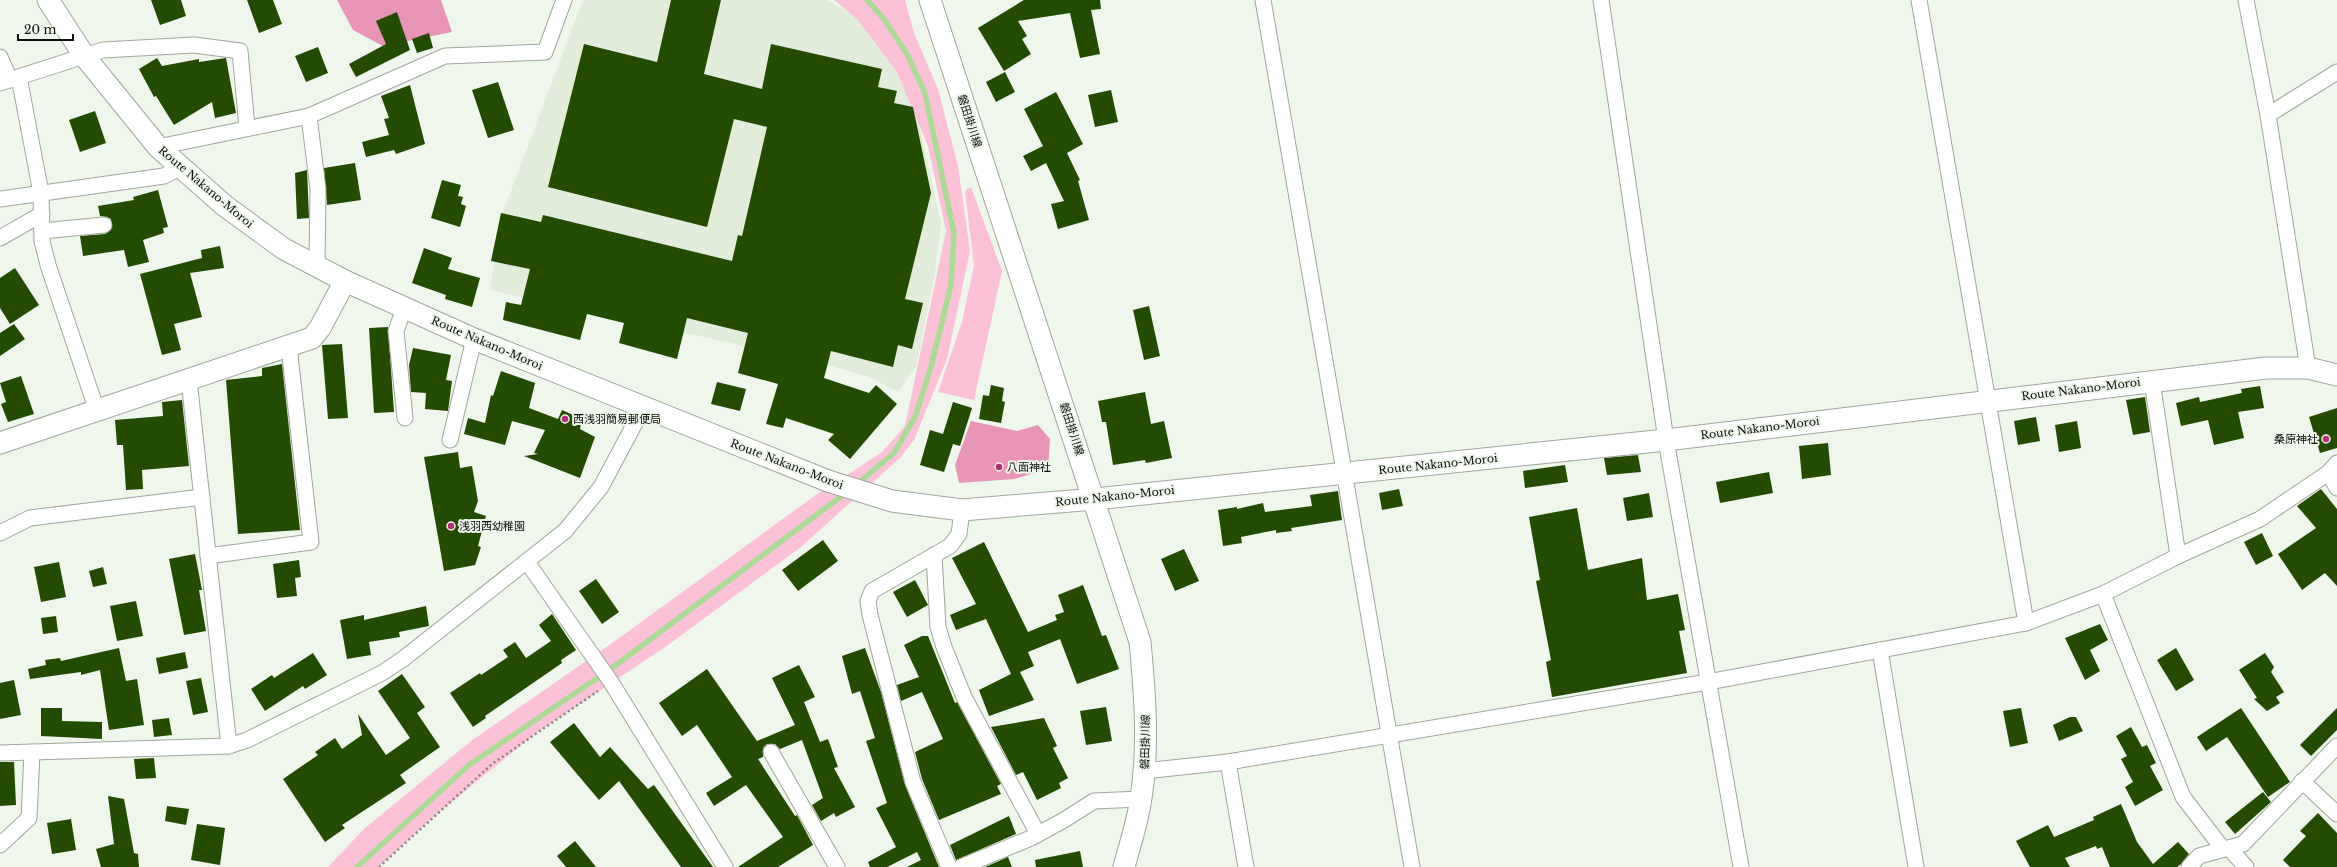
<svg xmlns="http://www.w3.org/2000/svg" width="2337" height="867" font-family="'Libre Baskerville','Noto Sans JP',serif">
<rect width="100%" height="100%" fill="#eff6ec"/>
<polygon fill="#e1ecdb" points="583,0 827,0 861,20 897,63 913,97 941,223 935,273 916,367 898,392 869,377 818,362 490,290 503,212"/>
<g fill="#fcc0d7">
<polygon points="834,0 905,0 914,33 938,89 958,166 970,251 947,359 914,440 901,457 801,547 668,645 535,734 438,813 379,867 328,867 364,829 471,741 615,641 813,497 882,452 905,426 946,231 928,146 897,72 857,19"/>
<polygon points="971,187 1002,271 974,400 938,392 962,322 974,266 965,191"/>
</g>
<g fill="#e894b6">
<polygon points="337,0 441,0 452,32 383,46 353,30"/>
<polygon points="971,421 1017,431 1038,425 1050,439 1048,469 1014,479 959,483 955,465"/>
</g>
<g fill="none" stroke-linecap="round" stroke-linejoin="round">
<g stroke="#abda92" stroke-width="5.5">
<polyline points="857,484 894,453 915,417 931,367 951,285 954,233 925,93 907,54 884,19 867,0"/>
<polyline points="357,867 469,765 612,668 847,492"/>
</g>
</g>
<g fill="#244c01">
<polygon points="151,0 181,0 186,16 160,25"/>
<polygon points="247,0 273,0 282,24 259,33"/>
<polygon points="671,0 721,0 704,74 762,89 771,44 882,69 878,87 897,91 894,103 913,107 931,193 905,299 923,303 912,349 898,345 893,367 831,351 824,378 869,393 876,385 897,404 850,459 828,440 834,434 786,418 783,428 766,424 778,384 738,373 748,333 687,318 677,359 619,343 624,323 587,314 580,340 503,320 506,302 521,305 530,269 491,261 501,213 541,222 543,215 732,261 738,235 742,236 767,127 734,119 707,227 548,187 584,44 657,62"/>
<polygon points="1024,0 1100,0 1101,9 1091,10 1100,54 1080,58 1070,13 1018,21 1027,36 1022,39 1031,54 1004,71 978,28"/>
<polygon points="397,12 410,50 356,77 349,64 386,44 376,21"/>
<polygon points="429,33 433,48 417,53 412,39"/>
<polygon points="318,47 328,73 306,82 295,56"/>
<polygon points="157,58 162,66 199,59 199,62 226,58 236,113 215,118 212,102 174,125 156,96 154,97 139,69"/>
<polygon points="1005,72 1015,92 996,102 986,82"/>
<polygon points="498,82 514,130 488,138 472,90"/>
<polygon points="410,85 425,144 396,154 394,150 366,157 362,142 389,135 384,119 389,118 381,96"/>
<polygon points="1111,90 1118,122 1095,127 1088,95"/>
<polygon points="1056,92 1083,144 1067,153 1080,180 1078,181 1089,220 1058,229 1051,204 1064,201 1046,163 1031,171 1023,156 1043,146 1024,109"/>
<polygon points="95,111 106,143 80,152 69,120"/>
<polygon points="355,163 361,200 327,205 324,168"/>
<polygon points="307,170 309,218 297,219 295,173"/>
<polygon points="442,180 461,185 458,196 463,197 461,204 466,206 460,227 431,218"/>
<polygon points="158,190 168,227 163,228 164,233 143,240 149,262 128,267 124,250 83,256 80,236 105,234 112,228 111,219 107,217 100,216 98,206 134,200 133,197"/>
<polygon points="220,246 224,268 190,273 202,317 174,324 181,350 162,355 140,274 202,258 201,250"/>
<polygon points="424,248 452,258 448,269 480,278 472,307 445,299 446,295 412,283"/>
<polygon points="15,268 39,305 10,324 0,308 0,278"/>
<polygon points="1149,306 1160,356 1144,360 1133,310"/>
<polygon points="14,324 25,339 0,356 0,333"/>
<polygon points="388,327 394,412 374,413 369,328"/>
<polygon points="342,344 348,418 328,419 322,345"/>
<polygon points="413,348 451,355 446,380 452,381 448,411 425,409 426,393 411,392 409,365"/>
<polygon points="282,364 300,530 238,534 226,380 262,376 262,368"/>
<polygon points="501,371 535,383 529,408 558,419 562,410 582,419 580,429 595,437 580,478 524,456 538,454 534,453 545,430 512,421 505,445 464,434 468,418 485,423 491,395 493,396"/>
<polygon points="21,376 34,414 8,422 1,404 6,402 0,383"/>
<polygon points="717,382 746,389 740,411 711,404"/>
<polygon points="991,385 1004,388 1002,401 1005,402 1001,423 979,419 983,395 989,396"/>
<polygon points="2260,386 2264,408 2238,412 2244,438 2214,445 2208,420 2181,426 2176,403 2199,397 2200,402 2242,393 2241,389"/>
<polygon points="1145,392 1151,424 1164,421 1172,458 1146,463 1145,460 1113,465 1106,422 1102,422 1098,401"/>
<polygon points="2145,397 2150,432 2133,435 2126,400"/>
<polygon points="182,400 189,466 142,470 143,489 126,490 123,445 117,445 115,420 163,416 162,402"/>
<polygon points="953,402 972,408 960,446 953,444 944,472 920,465 930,430 943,434"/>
<polygon points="2337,408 2337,448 2320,453 2309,417"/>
<polygon points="2036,417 2040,441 2018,445 2014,421"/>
<polygon points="2077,421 2081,448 2059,452 2055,425"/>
<polygon points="1828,443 1831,475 1802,479 1799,446"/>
<polygon points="458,452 460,468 472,466 478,501 474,512 486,516 478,546 481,547 475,565 444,571 424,457"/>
<polygon points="1638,455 1641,472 1607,475 1604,458"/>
<polygon points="1565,465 1568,482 1525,488 1523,471"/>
<polygon points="1769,472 1773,493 1720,503 1716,482"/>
<polygon points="1399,489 1403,506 1382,510 1379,493"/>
<polygon points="2321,489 2337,509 2337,586 2325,573 2302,590 2278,554 2316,528 2297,506"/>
<polygon points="1338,491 1342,520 1291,528 1292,531 1276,533 1276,530 1241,537 1242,543 1223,546 1218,510 1237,507 1237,509 1263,503 1265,512 1312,506 1310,495"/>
<polygon points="1649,493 1653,517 1627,521 1623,498"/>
<polygon points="1577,508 1588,570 1642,558 1647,600 1678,594 1685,630 1679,631 1687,673 1552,697 1546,662 1551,660 1536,581 1540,580 1529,517"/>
<polygon points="2262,533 2273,556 2256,565 2244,542"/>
<polygon points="823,540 838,561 798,591 782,570"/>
<polygon points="984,542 1028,632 1057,620 1055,615 1064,612 1058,595 1083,585 1102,636 1106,635 1119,669 1077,684 1060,639 1028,652 1034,666 1020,672 1034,700 989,716 979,690 1011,674 986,619 956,630 950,615 976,604 952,558"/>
<polygon points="1184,549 1199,581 1175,591 1161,559"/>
<polygon points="195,554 202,590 199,590 206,631 184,635 169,559"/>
<polygon points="299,560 301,577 295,578 297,596 277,598 273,564"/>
<polygon points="59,562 66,597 41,602 34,567"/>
<polygon points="103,567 107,584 93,587 89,571"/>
<polygon points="596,579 619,612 602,624 579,591"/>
<polygon points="915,580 928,605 907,617 893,592"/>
<polygon points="136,601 143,636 117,641 110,606"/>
<polygon points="426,606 429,626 399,632 400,637 369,642 371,655 347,659 340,620 364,615 364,620"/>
<polygon points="552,614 576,650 561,660 562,663 485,716 486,718 473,727 450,693 480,673 481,675 508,657 503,650 515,642 526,658 551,641 539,625"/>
<polygon points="56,616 58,632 43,634 41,618"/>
<polygon points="2100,624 2108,640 2090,650 2100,671 2085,680 2065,638"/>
<polygon points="922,636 928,636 955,703 957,702 1001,784 997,786 1001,794 939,820 922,779 915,752 943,739 922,692 901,701 897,685 919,677 904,645"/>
<polygon points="119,648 126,681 137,679 144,725 109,730 100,670 81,675 81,672 30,679 28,669 46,665 45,660 60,658 61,661"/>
<polygon points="865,648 881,692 905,785 939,867 907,867 921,860 917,852 887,867 870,867 868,862 896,847 876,808 887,803 866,741 875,738 860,691 852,694 842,656"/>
<polygon points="2176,648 2194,680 2176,691 2157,660"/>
<polygon points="185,652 188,668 159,674 156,658"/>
<polygon points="313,653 327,675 305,689 303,686 265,711 251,689 272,675 274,678"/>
<polygon points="2265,653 2274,667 2271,672 2284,692 2276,697 2280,703 2267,711 2254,699 2257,698 2239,670"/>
<polygon points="799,665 815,697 804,702 820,742 828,739 838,767 834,768 855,807 836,817 834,813 821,821 812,805 823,798 802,740 780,749 775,744 767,744 763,748 763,757 758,759 795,816 797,815 813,845 778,867 738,867 783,837 746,785 714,806 706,793 732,777 697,725 682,736 659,703 707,669 757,741 795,725 772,678"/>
<polygon points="402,674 425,707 417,713 440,747 400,775 406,783 342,825 345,828 325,842 283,779 318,755 315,752 335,738 342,749 362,735 358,714 386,755 410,738 378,691"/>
<polygon points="201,678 208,712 193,715 186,681"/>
<polygon points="14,680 21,715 0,719 0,683"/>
<polygon points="1106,707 1112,741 1086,745 1080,711"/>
<polygon points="41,708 62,708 62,721 102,722 102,739 41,736"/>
<polygon points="2021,708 2028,743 2010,747 2003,711"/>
<polygon points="2241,708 2290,782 2268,797 2227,737 2206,751 2197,737"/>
<polygon points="2337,708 2337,730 2311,756 2300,745"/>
<polygon points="2070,717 2076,717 2083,731 2059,741 2053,725"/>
<polygon points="169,718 172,735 154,737 152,720"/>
<polygon points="1044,718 1057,746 1053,748 1068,778 1059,783 1061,788 1037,800 1023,772 1016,775 991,727"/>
<polygon points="574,723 600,757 610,747 648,789 654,785 713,867 681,867 619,781 599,800 550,742"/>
<polygon points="2131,727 2142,747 2147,745 2156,763 2150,766 2163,790 2135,806 2125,787 2133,782 2121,759 2127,756 2116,736"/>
<polygon points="154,758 156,778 136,779 134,759"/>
<polygon points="0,762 14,762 16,805 0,806"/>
<polygon points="2263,792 2271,802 2235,834 2225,822"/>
<polygon points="108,796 124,799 134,853 138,854 139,867 101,867 96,849 114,844"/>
<polygon points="2121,804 2137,842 2153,864 2178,842 2189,854 2181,864 2177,867 2110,867 2102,847 2097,849 2096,846 2065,858 2070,867 2030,867 2016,841 2048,825 2054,837 2094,820 2093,817"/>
<polygon points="167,806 189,809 186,825 165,821"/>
<polygon points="2318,813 2337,833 2337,867 2290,867 2283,860 2306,836 2300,831"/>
<polygon points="1009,816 1016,834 956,860 950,845"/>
<polygon points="71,819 76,850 52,854 47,823"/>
<polygon points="197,824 225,828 220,865 191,860"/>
<polygon points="575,841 596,867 566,867 557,856"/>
<polygon points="1080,851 1083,867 1036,867 1035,860"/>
<polygon points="1008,857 1012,867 985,867"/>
</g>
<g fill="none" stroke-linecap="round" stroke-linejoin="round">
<g stroke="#9fa69c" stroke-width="17">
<g id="street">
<polyline points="1263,0 1412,867"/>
<polyline points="1601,0 1666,440 1741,867"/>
<polyline points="1919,0 2026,623"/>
<polyline points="2246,0 2268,115 2308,368"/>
<polyline points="0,57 10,80"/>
<polyline points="19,77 41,193 42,241 48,265 97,411"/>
<polyline points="0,83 103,50 194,45 240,51 247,128"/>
<polyline points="2268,115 2337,72"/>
<polyline points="309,116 318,189 317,267"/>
<polyline points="158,147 309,116 445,56 545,52 564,0"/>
<polyline points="0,199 164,176 181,167"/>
<polyline points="42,231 104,225"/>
<polyline points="0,238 42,214"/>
<polyline points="404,308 396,331 405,418"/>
<polyline points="189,380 229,746"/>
<polyline points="2152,381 2178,556"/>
<polyline points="450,440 474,339"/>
<polyline points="2328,473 2337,488"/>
<polyline points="0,533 30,518 202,497"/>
<polyline points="934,555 938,627 944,647 964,697 1038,834"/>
<polyline points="208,556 311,542 289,347"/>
<polyline points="527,562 611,682 725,867"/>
<polyline points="2103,594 2183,797 2223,849"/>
<polyline points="1880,650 1916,867"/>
<polyline points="771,752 837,867"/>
<polyline points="0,753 229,746 247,740 382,673 403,659 565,531 601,487 643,408"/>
<polyline points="1228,762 1246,867"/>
<polyline points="1144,771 1228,762 1708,682 2026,623 2103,594 2178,556 2260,519 2328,473 2337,463"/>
<polyline points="2302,781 2337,814"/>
<polyline points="0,845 29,818 32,752"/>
<polyline points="2229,848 2246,867"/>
<polyline points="949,867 913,782 870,615 868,601 872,591 950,546 959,534 962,510"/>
<polyline points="961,867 1031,838 1064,820 1094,801 1141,799"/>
<polyline points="2189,867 2199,856 2243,844 2337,746"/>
</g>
</g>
<g stroke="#9fa69c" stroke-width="23">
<g id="secondary">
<polyline points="48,0 85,57 158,147 225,206 284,249 345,281 474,339 828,481 892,501 962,510 1095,499 1666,440 2266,368 2308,368 2337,375"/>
<path d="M930 0 1140 642C1145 694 1149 747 1141 798 1138 821 1130 844 1124 867"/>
<polyline points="0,443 312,338 320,328 345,281"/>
</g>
</g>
<polyline stroke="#81857f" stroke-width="2.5" stroke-dasharray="2 3" stroke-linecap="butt" points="379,867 492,764 598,691"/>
<use href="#street" stroke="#fff" stroke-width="15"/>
<use href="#secondary" stroke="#fff" stroke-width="21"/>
</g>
<g fill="#b52f72" stroke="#eff6ec" stroke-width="1.5">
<circle cx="565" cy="419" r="4"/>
<circle cx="2326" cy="439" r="4"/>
<circle cx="999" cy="467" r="4"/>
<circle cx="451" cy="526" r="4"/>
</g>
<g text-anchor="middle" stroke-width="4" stroke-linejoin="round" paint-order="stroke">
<g font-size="11" fill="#0d0f0c" stroke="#eff6ec">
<text transform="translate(970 121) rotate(72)" y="4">磐田掛川線</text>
<text transform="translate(206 187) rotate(40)" y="4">Route Nakano-Moroi</text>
<text transform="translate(487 343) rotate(23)" y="4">Route Nakano-Moroi</text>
<text transform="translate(2081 389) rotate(-7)" y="4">Route Nakano-Moroi</text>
<text transform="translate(1760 428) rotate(-7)" y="4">Route Nakano-Moroi</text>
<text transform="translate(1072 429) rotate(72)" y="4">磐田掛川線</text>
<text transform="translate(787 464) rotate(21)" y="4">Route Nakano-Moroi</text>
<text transform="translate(1438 464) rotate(-6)" y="4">Route Nakano-Moroi</text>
<text transform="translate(1115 496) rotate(-6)" y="4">Route Nakano-Moroi</text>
<text transform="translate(1145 742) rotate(-89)" y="4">磐田掛川線</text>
</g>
<g font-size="11" fill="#0d0f0c" stroke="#eff6ec" text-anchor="start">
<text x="573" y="423">西浅羽簡易郵便局</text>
<text x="2318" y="443" text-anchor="end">桑原神社</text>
<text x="1007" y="471">八面神社</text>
<text x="459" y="530">浅羽西幼稚園</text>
</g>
</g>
<path d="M18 34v6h55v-6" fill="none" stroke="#0d0f0c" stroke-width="2"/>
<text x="24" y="34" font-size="12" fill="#0d0f0c" stroke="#eff6ec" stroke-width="3" paint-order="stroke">20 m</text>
</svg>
